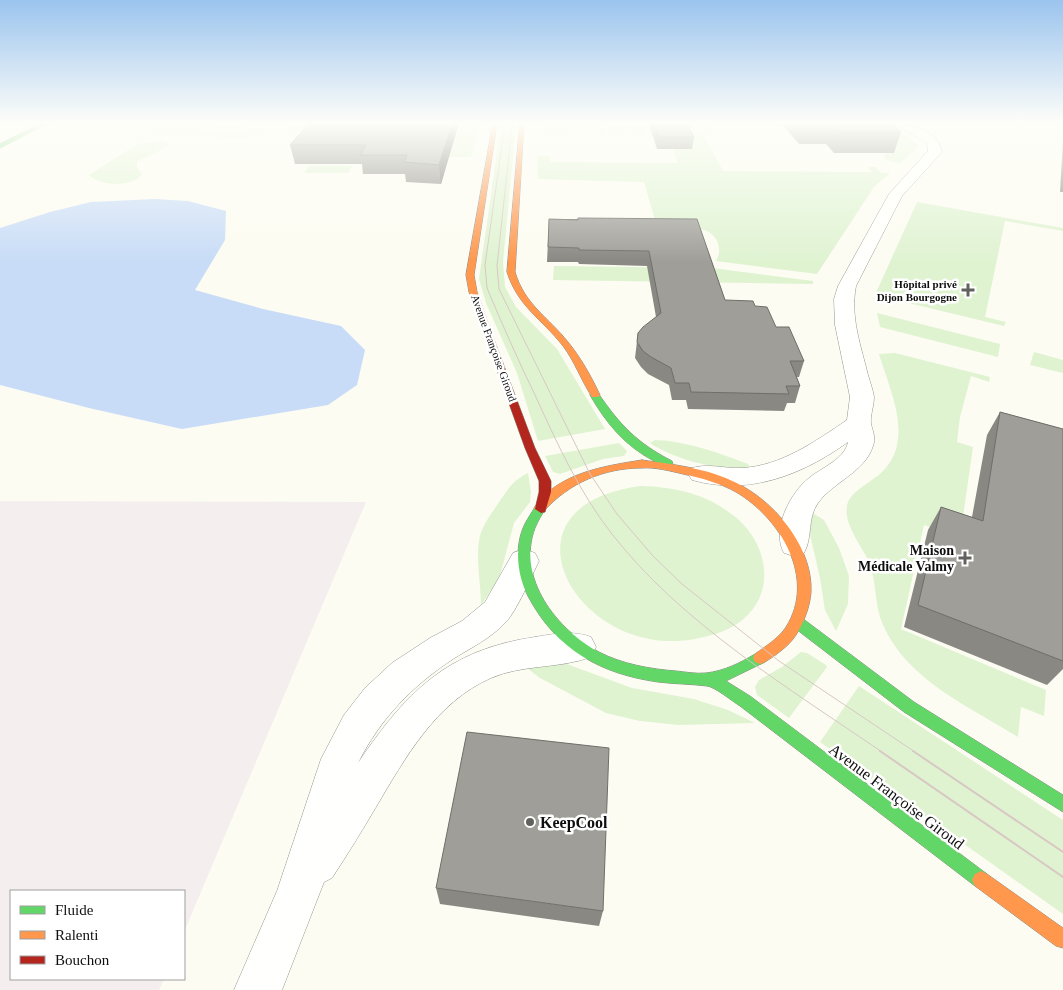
<svg xmlns="http://www.w3.org/2000/svg" width="1063" height="990" font-family="'Times New Roman',serif">
<rect width="100%" height="100%" fill="#fcfcf2"/>
<polygon fill="#f4eeef" points="0,501 366,502 184,932 184,891 11,891 11,979 164,979 159,990 0,990"/>
<g fill="#dff3d1">
<polygon points="62,124 205,124 233,126 237,124 250,124 245,127 287,129 289,125 480,124 471,157 385,157 314,132 267,131 240,139 133,130 58,126"/>
<polygon points="501,124 516,124 503,262 505,287 516,307 557,349 605,429 538,441 517,373 486,303 479,279"/>
<path d="M679 124H709L715 133 703 134 723 171 872 172 868 167H876L881 173H890L874 187 817 274 716 261C724 248 716 231 700 229 681 225 656 228 636 228L655 220 644 182 538 179 537 156H550V162L678 163 673 149Z"/>
<polygon points="883,124 911,139 917,144 917,148 900,163 888,161 883,157 887,152"/>
<polygon points="608,126 644,126 647,135 639,135 637,131 618,131 618,135 610,135"/>
<polygon points="545,127 603,127 605,135 602,135 600,131 562,131 562,135 545,135"/>
<path d="M163 141 170 145 137 162V168L142 174C133 188 99 186 89 175L137 144Z"/>
<polygon points="309,166 352,166 348,173 304,173"/>
<polygon points="917,202 1063,228 1063,231 1005,221 985,317 1006,322 1004,326 875,295"/>
<polygon points="554,266 712,268 813,281 813,284 553,280"/>
<polygon points="877,313 1000,344 998,357 880,327"/>
<polygon points="1034,352 1063,360 1063,373 1030,365"/>
<path d="M895 353 990 377 989 382 971 376 960 417 957 442 973 447 960 538 924 525 901 629 1046 690 1044 716 1021 707 1018 737C970 707 907 680 883 625 874 605 877 582 869 562 861 544 841 522 848 502 854 489 872 482 882 472 915 440 890 391 879 354Z"/>
<path d="M655 440C688 441 718 453 748 464L751 469C721 471 675 460 650 443Z"/>
<polygon points="619,443 627,451 624,456 603,459 560,474 553,472 545,456"/>
<path d="M528 473 531 492 530 502 514 523 499 579 481 605C481 584 475 556 480 536 483 524 492 513 499 502 510 487 511 482 528 473Z"/>
<path d="M641 486C673 487 704 493 730 513 768 539 780 595 737 624 725 632 710 636 695 639 577 661 489 505 641 486Z"/>
<polygon points="811,512 824,520 839,548 849,576 848,604 836,631 825,610 820,578 809,530"/>
<polygon points="801,652 807,653 826,665 827,667 789,718 757,695 755,687 759,680 782,667"/>
<polygon points="564,663 632,688 694,699 728,710 755,723 679,725 640,721 606,713 540,678 527,668"/>
<polygon points="859,686 1063,820 1063,914 820,742"/>
</g>
<polygon fill="#c8dcf7" points="155,199 188,201 226,211 225,240 195,290 263,309 341,326 365,350 357,385 328,405 182,429 89,408 0,385 0,228 50,212 91,202"/>
<g fill="none" stroke-linecap="round" stroke-linejoin="round">
<g stroke="#959591" stroke-width="1">
<g id="street">
<path d="M894 124C912 123 939 132 942 152L902 196 856 286C850 317 861 346 868 375 870 382 873 390 874 397 874 406 870 415 871 424 873 432 876 438 873 446 865 472 833 482 818 503 807 518 813 537 804 553L794 556 784 553C771 530 790 493 809 478 821 468 845 459 848 442 802 475 749 496 692 480L688 474 692 468C708 463 725 469 742 468 781 466 816 441 847 420L850 397 835 325 834 299 838 286 889 194 928 151 927 143Z"/>
<path d="M524 549 535 553 539 561C531 577 517 610 506 622 490 639 472 647 453 659 412 686 380 719 358 763 406 692 447 650 535 637 554 634 573 630 591 637L596 647 591 657C559 669 523 664 491 678 436 702 405 758 376 807 362 831 347 855 332 878L324 882 282 990H234L277 891 321 759 344 715 365 688 392 663 430 638 462 621 485 602 513 553Z"/>
</g>
</g>
<g stroke="#8c8c87" stroke-width="1">
<g id="fast">
<polygon points="41,124 46,124 0,148 0,144"/>
<path d="M595 392 598 393C620 425 637 443 672 461L673 464 672 467C665 468 660 464 654 461 625 446 606 423 590 395Z"/>
<path d="M540 504 546 508C542 514 538 521 535 528 516 578 557 630 599 652 622 664 650 669 676 671 686 672 696 674 706 673 724 671 740 663 755 654L760 652 765 654 767 658 765 662 726 681 750 696 987 874 990 880 987 886 981 889 975 886 740 706C732 701 715 687 707 686 691 684 674 684 658 682 601 674 557 650 529 598 518 578 514 551 523 528 526 520 532 513 536 505Z"/>
<polygon points="797,616 802,618 914,702 1063,795 1063,812 904,712 792,626 790,622 792,618"/>
</g>
</g>
<g stroke="#8c8c87" stroke-width="1">
<g id="slow">
<polygon points="493,124 497,124 474,275 477,292 489,326 485,329 481,326 469,292 466,275"/>
<path d="M520 124H524L515 272C525 305 548 317 568 342 581 358 591 376 600 395L598 397H592C581 380 575 362 563 346 542 319 518 307 507 272Z"/>
<path d="M642 460C677 465 714 469 744 487 779 507 813 550 811 592 810 607 804 622 796 635 789 646 776 655 765 662L760 664 755 662 753 658 755 654C766 646 779 638 786 627 817 578 780 518 736 492 720 483 701 478 683 474 670 471 655 467 642 468 604 468 569 483 544 511L540 512 534 508C557 473 604 466 642 460Z"/>
<polygon points="981,871 987,874 1063,928 1063,948 1056,946 975,886 972,880 975,874"/>
</g>
</g>
<g stroke="#8c8c87" stroke-width="1">
<polygon id="jam" points="485,323 489,326 535,448 551,481 551,492 545,512 541,513 535,509 539,492 539,481 525,448 481,326"/>
</g>
<use href="#street" fill="#fffffd" fill-rule="evenodd"/>
<use href="#fast" fill="#63d668" fill-rule="evenodd"/>
<use href="#slow" fill="#ff974d" fill-rule="evenodd"/>
<use href="#jam" fill="#b3261e" fill-rule="evenodd"/>
<g stroke="#d8c8c3" stroke-width="1">
<path d="M505 124 485 265 487 288C502 324 518 360 535 395 557 443 579 492 612 534 681 623 790 689 882 752"/>
<polyline points="512,126 497,266 499,289 590,474 617,514 653,556 682,584 779,661 915,752"/>
</g>
<g stroke="#d8c8c3" stroke-width="2">
<polyline points="880,751 1063,877"/>
<polyline points="913,751 1063,852"/>
</g>
</g>
<g fill="#898883">
<polygon points="309,124 458,124 458,126 441,184 406,182 405,174 363,174 362,164 295,164 290,145"/>
<polygon points="649,124 687,124 694,137 692,149 657,149"/>
<polygon points="782,124 891,124 901,132 894,153 834,153 826,144 799,144"/>
<polygon points="1063,140 1063,192 1060,192"/>
<polygon points="549,219 697,219 725,300 755,306 776,327 804,361 799,377 797,377 800,386 795,403 787,403 784,411 688,409 686,400 672,400 669,385 648,374 641,367 635,358 638,333 656,317 647,266 579,264 578,262 547,262"/>
<polygon points="1000,412 1063,429 1063,669 1047,685 904,627 928,530 941,507 972,517 987,435"/>
<polygon points="436,888 603,911 599,926 440,904"/>
</g>
<polygon fill="#6f6f6a" points="452,124 458,124 458,126 441,184 439,165"/>
<g fill="#9f9e98" stroke="#6f6f6a">
<polygon points="309,124 452,124 439,165 404,162 407,155 360,155 366,145 290,145"/>
<polygon points="654,124 687,124 694,137 659,137"/>
<polygon points="832,124 891,124 901,132 840,132"/>
<polygon points="578,218 697,219 725,300 753,301 755,306 767,307 776,327 789,327 804,361 790,361 800,386 786,386 789,394 691,392 689,383 675,383 671,368 651,357 643,351 637,342 638,333 643,327 661,313 649,251 579,250 579,248 548,247 549,219 578,220"/>
<polygon points="1000,412 1063,429 1063,661 918,605 941,507 983,521"/>
<polygon points="467,732 609,748 603,911 436,888"/>
</g>
<linearGradient id="sky" x2="0" y2="1"><stop stop-color="#9bc4ee"/><stop offset="0.47" stop-color="#fefef9"/><stop offset="1" stop-color="#fefef9" stop-opacity="0"/></linearGradient>
<rect width="1063" height="262" fill="url(#sky)"/>
<g fill="#61615e" stroke="#fff" stroke-width="2">
<path d="M965.5 282.5h5v5h5v5h-5v5h-5v-5h-5v-5h5z"/>
<path d="M962.5 550.5h5v5h5v5h-5v5h-5v-5h-5v-5h5z"/>
<circle cx="530" cy="822" r="5"/>
</g>
<g text-anchor="middle" stroke-width="5" stroke-linejoin="round" paint-order="stroke">
<g font-size="11" font-weight="bold" fill="#0e0e0e" stroke="#fff" text-anchor="end">
<text x="957" y="288">Hôpital privé<tspan x="957" dy="13">Dijon Bourgogne</tspan></text>
</g>
<g font-size="11" fill="#0e0e0e" stroke="#fff">
<text transform="translate(494 348) rotate(70)" y="4">Avenue Françoise Giroud</text>
</g>
<g font-size="14" font-weight="bold" fill="#0e0e0e" stroke="#fff" text-anchor="end">
<text x="954" y="555">Maison<tspan x="954" dy="16">Médicale Valmy</tspan></text>
</g>
<g font-size="16" fill="#0e0e0e" stroke="#fff">
<text transform="translate(897 796) rotate(37)" y="6">Avenue Françoise Giroud</text>
</g>
<g font-size="16" font-weight="bold" fill="#0e0e0e" stroke="#fff" text-anchor="start">
<text x="540" y="828">KeepCool</text>
</g>
</g>
<rect x="10" y="890" width="175" height="90" fill="#ffffff" stroke="#9f9f9f"/>
<rect x="20" y="906" width="25" height="8" fill="#63d668" stroke="#9f9f9f"/>
<text x="55" y="915" font-size="15" fill="#0e0e0e">Fluide</text>
<rect x="20" y="931" width="25" height="8" fill="#ff974d" stroke="#9f9f9f"/>
<text x="55" y="940" font-size="15" fill="#0e0e0e">Ralenti</text>
<rect x="20" y="956" width="25" height="8" fill="#b3261e" stroke="#9f9f9f"/>
<text x="55" y="965" font-size="15" fill="#0e0e0e">Bouchon</text>
</svg>
